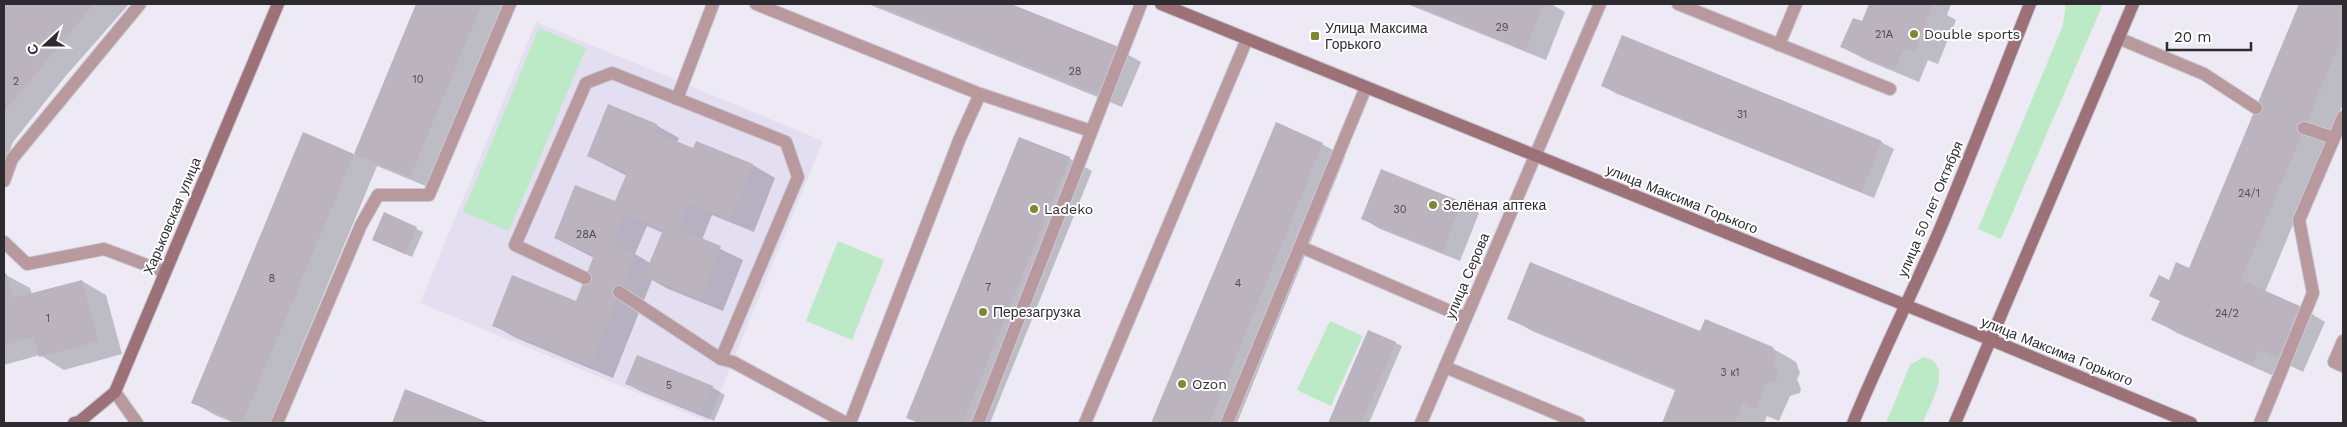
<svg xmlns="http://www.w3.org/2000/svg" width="2347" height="427" font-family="'Work Sans',sans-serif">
<rect width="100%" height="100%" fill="#edeaf5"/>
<polygon fill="#e4def1" points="536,22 823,141 708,422 420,303"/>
<g fill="#bce9c6">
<polygon points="2066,4 2103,4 2001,239 1978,229 2063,25"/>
<polygon points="539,28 586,48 509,231 463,212"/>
<polygon points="838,241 884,260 852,340 806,321"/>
<polygon points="1330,321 1363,336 1331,406 1297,390"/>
<path d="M1923 357C1956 363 1930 404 1923 423H1886L1910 365Z"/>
</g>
<g fill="#0003" fill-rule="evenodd">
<polygon points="4,4 129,4 64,78 13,142 4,165"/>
<polygon points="417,4 510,4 433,189 377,166 270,423 234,423 215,415 192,402 303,134 355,155"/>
<polygon points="868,4 1008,4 1118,49 1141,62 1122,107"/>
<polygon points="1407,4 1551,4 1565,12 1546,60"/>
<polygon points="1871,4 1951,4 1947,15 1956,20 1938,64 1928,60 1919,82 1866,60 1842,47 1863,23"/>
<polygon points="2300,4 2343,4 2343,104 2265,292 2302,308 2325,322 2303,372 2283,362 2276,377 2177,333 2153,319 2169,282 2189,270"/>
<polygon points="1602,85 1881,142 1894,149 1874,198 1615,93"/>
<polygon points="1277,124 1322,144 1345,157 1237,423 1153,423"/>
<path d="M656 125 679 138 677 143 694 150 697 142 753 165 775 178 754 232 712 215 702 240 743 260 723 311 668 289 652 280 613 378 516 338 493 325 576 302 594 258 555 238 616 203 627 176 588 156ZM647 226 663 233 650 263 635 254Z"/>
<polygon points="1069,158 1092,171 990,423 918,423 908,417"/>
<polygon points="1382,171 1462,203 1479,213 1460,261 1380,229 1363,219"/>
<polygon points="385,214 423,232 412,257 380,243"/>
<polygon points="4,275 6,275 30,288 32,294 82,281 106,295 122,354 64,370 40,355 4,365"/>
<polygon points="1509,318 1701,333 1772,348 1796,362 1800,373 1797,379 1801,389 1800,393 1790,396 1779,421 1767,416 1764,423 1664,423 1677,391 1532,331"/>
<polygon points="1369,331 1402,346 1369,423 1330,423"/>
<polygon points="627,383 712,387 725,395 714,421 640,391"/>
<polygon points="406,391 487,423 393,423"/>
</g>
<g fill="#bbb3bd">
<polygon points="4,4 94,4 4,112"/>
<polygon points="416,4 482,4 410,177 354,154 242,423 191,403 303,132 354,154"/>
<polygon points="875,4 1011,4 1119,47 1099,95"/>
<polygon points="1412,4 1544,4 1525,50"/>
<polygon points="1869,4 1929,4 1933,6 1914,52 1904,48 1895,70 1840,47 1853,18 1862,21"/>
<polygon points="2299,4 2343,4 2343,35 2241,280 2302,307 2279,359 2259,350 2252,365 2151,320 2160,301 2149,296 2159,275 2169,280 2176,262 2189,268"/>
<polygon points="1622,35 1882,141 1861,192 1601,86"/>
<polygon points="608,104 657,124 654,132 693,148 696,141 753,164 731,220 689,203 679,229 721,246 700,299 644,276 663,230 624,214 612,243 635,253 590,366 492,326 512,275 576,301 594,255 554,238 575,185 615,201 627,173 587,156"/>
<polygon points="1276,122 1323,143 1209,423 1151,423"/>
<polygon points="1019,137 1070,157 963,423 919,423 906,418"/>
<polygon points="1381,169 1462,202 1442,252 1361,219"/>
<polygon points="384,212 417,227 405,254 372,240"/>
<polygon points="1530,262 1700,331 1705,319 1773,347 1776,359 1774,364 1778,375 1776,380 1766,383 1755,409 1743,403 1735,423 1662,423 1676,388 1507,319"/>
<polygon points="6,273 13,298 82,280 98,341 39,357 34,337 4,345 4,274"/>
<polygon points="1368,330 1396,342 1361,423 1328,423"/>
<polygon points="637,355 713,386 701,414 625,384"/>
<polygon points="405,389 490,423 392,423"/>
</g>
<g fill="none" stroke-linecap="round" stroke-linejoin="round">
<g stroke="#cac8d2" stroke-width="14">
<g id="lane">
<polyline points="756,4 980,94 1091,131"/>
<polyline points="1678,4 1890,89"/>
<polyline points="2118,38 2204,74 2256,108"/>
<polyline points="1779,45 1796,4"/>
<polyline points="677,99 713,4"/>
<polyline points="2304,128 2334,138"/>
<polyline points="4,181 12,159 140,4"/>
<polyline points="4,242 27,264 104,249 165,272"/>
<polyline points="1301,247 1466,318"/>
<polyline points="585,278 515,245 586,83 612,73 786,142 798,177 721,359 733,362 846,423"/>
<polyline points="619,292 721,359"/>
<polyline points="2343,341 2334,362 2343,366"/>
<polyline points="1445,367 1579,423"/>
<polyline points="277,423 361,225 378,195 429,195 510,4"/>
<polyline points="850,423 960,138 980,94"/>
<polyline points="978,423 1141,4"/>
<polyline points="1227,423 1366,87"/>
<polyline points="2260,423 2313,293 2299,220 2343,117"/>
</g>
</g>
<g stroke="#cac8d2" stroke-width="14">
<g id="street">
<polyline points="115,392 137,423"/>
<polyline points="1085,423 1247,39"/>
<polyline points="1421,423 1600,4"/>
</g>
</g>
<g stroke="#cac8d2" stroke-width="14">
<g id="secondary">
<polyline points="1161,4 1989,339 2191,423"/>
<polyline points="74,423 79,422 115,392 278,4"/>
<path d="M1853 423C1880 357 1912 294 1940 229 1971 155 2000 79 2030 4"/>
<polyline points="1955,423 2133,4"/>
</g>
</g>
<use href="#lane" stroke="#b8999e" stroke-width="12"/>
<use href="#street" stroke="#b8999e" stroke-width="12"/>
<use href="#secondary" stroke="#9d7178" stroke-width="12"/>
</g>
<g fill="#828631" stroke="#fff" stroke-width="2">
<circle cx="1914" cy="34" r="5"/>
<rect x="1310" y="31" width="10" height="10" rx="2.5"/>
<circle cx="1433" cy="205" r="5"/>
<circle cx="1034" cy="209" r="5"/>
<circle cx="983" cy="312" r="5"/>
<circle cx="1182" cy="384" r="5"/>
</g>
<g text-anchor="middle" stroke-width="4" stroke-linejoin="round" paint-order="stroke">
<g font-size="11" fill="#504d53">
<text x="1502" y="31">29</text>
<text x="1884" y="38">21А</text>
<text x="1075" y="75">28</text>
<text x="418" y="83">10</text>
<text x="16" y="85">2</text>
<text x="1742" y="118">31</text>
<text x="2249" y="197">24/1</text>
<text x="1400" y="213">30</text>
<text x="586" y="238">28А</text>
<text x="272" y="282">8</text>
<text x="1238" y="287">4</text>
<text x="988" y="291">7</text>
<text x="2227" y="317">24/2</text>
<text x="48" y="322">1</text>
<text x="1730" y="376">3 к1</text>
<text x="669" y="389">5</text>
</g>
<g font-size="14" fill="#2d2b30" stroke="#fff" text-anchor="start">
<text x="1325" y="33">Улица Максима<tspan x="1325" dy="16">Горького</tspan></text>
<text x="1924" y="39">Double sports</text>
<text x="1443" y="210">Зелёная аптека</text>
<text x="1044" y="214">Ladeko</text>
<text x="993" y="317">Перезагрузка</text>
<text x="1192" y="389">Ozon</text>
</g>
<g font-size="14" fill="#2d2b30" stroke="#fff">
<text transform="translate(1682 199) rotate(22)" y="5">улица Максима Горького</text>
<text transform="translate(1930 209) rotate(-67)" y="5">улица 50 лет Октября</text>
<text transform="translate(172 216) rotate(-67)" y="5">Харьковская улица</text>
<text transform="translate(1467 276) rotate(-67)" y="5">улица Серова</text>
<text transform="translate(2057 351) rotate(22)" y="5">улица Максима Горького</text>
</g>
</g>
<rect width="2347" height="427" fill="none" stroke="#2d2b30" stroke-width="10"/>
<g transform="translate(45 45) rotate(249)" stroke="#ffffff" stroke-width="4" paint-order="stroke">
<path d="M0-4L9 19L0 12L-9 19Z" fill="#2d2b30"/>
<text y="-8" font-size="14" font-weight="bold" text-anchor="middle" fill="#2d2b30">С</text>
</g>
<path d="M2167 42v8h84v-8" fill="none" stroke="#2d2b30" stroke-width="2.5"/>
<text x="2174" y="42" font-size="15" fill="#2d2b30" stroke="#ffffff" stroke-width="4" paint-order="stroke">20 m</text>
</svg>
